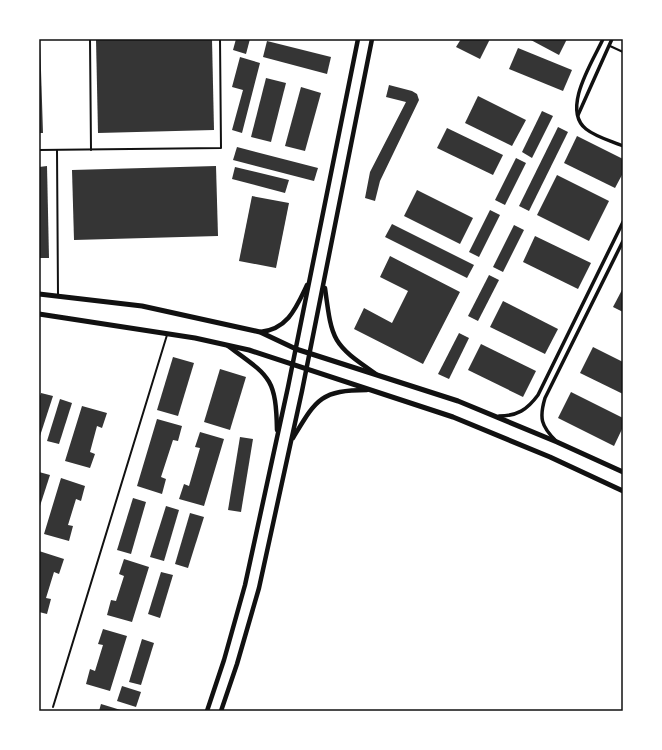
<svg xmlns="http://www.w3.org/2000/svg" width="662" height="750" font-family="Figtree,sans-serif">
<rect width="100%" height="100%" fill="#fff"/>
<g fill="#353535">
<polygon points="39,39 40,39 43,133 39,133"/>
<polygon points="96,39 212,39 214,130 98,133"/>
<polygon points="236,39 250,39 246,54 233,50"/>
<polygon points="461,39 490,39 480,59 456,47"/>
<polygon points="529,39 567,39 559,55"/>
<polygon points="267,41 331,57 327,74 263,57"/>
<polygon points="518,48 572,70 563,91 509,69"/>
<polygon points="240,57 260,63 242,133 232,130 243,90 232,87"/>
<polygon points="266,78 286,83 271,142 251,137"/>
<polygon points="389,85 412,91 417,94 419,100 380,181 375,201 365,198 370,172 406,102 386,97"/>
<polygon points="301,87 321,93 305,151 285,146"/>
<polygon points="478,96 526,120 512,146 465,123"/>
<polygon points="542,111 553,116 532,158 522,152"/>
<polygon points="558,127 568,132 529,211 519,206"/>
<polygon points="447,128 503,155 493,175 437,148"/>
<polygon points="577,136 623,159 623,173 615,188 564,163"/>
<polygon points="237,147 318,168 314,181 233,160"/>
<polygon points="516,158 526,163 505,205 495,200"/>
<polygon points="47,166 49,258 39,258 39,167"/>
<polygon points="216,166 218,236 74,240 72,170"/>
<polygon points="235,167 289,180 285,193 232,179"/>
<polygon points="557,175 609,201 589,241 537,215"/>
<polygon points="417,190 473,218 460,244 404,216"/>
<polygon points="252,196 289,203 276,268 239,261"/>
<polygon points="490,210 500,215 479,257 469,252"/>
<polygon points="392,224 474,265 467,278 385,237"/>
<polygon points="514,225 524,230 503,272 493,267"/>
<polygon points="535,236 591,263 578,289 523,262"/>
<polygon points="390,256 460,292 423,364 354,329 364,308 392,323 408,291 380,277"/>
<polygon points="489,275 499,280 478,321 468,316"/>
<polygon points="623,288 623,312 613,307"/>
<polygon points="503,301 558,329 545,354 490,327"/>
<polygon points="459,333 469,338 449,379 438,374"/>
<polygon points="481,344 536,371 523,397 468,370"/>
<polygon points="593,347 623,362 623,394 580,373"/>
<polygon points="173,357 194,363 178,416 157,410"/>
<polygon points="220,369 246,377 230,430 204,422"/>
<polygon points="571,392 623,418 623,427 614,446 558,418"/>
<polygon points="41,393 53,396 39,439 39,399"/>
<polygon points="60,399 72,403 59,444 47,441"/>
<polygon points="82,406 107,413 102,428 97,426 90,452 95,454 90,468 65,461"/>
<polygon points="157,419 182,426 178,441 173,440 161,477 166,479 162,494 137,486"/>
<polygon points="200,432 224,439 204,506 179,499 184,484 189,486 200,448 195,447"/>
<polygon points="240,437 253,439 241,512 228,510"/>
<polygon points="39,472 50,475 39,509"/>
<polygon points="61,478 85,486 81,501 76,499 68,525 73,526 69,541 44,534"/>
<polygon points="133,498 146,502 131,554 117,550"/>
<polygon points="166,506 179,510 164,561 150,557"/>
<polygon points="190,513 204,517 188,568 175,564"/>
<polygon points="39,551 64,559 59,574 54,572 46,598 51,599 47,614 39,612"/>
<polygon points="124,559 149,567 132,622 107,615 111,600 116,601 124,576 119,574"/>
<polygon points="161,572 173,575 160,618 148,614"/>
<polygon points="103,629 127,636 110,691 86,684 90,669 95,671 103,645 98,644"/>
<polygon points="142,639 154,643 141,685 129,682"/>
<polygon points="122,686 141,692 136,707 117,701"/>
<polygon points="101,704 124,711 99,711"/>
</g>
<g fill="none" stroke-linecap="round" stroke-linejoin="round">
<g stroke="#111" stroke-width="2">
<polyline points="90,39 91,150"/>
<polyline points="610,46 623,52"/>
<polyline points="39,150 221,148 220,39"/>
<polyline points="57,150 58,295"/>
<polyline points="53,707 167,335"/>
</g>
<g stroke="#111" stroke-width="3.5">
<path d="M603 39C593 61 561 109 586 129 596 137 611 141 623 146"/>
<polyline points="578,115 612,39"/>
<path d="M499 416C517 416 527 410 538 395L623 222"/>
<path d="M556 441C541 426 539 418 545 398L623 241"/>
</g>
<g stroke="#111" stroke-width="4.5">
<path d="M325 288C332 341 332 344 376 374"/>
<path d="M260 332C288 329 296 308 307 285"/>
<path d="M228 346C269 376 276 377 277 430"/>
<path d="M293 438C316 400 320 390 367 390"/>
<polyline points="207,711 224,660 245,585 288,387 358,39"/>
<polyline points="221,711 237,664 259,588 302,391 372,39"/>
</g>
<g stroke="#111" stroke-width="5">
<polyline points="39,294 142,306 260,332 296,349 458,401 557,442 623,472"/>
<polyline points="39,314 195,338 249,350 453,417 550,457 623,491"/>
</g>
</g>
<rect width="662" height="750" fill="none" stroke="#ffffff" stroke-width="80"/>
<rect x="40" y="40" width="582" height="670" fill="none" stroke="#111" stroke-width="1.5"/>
</svg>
